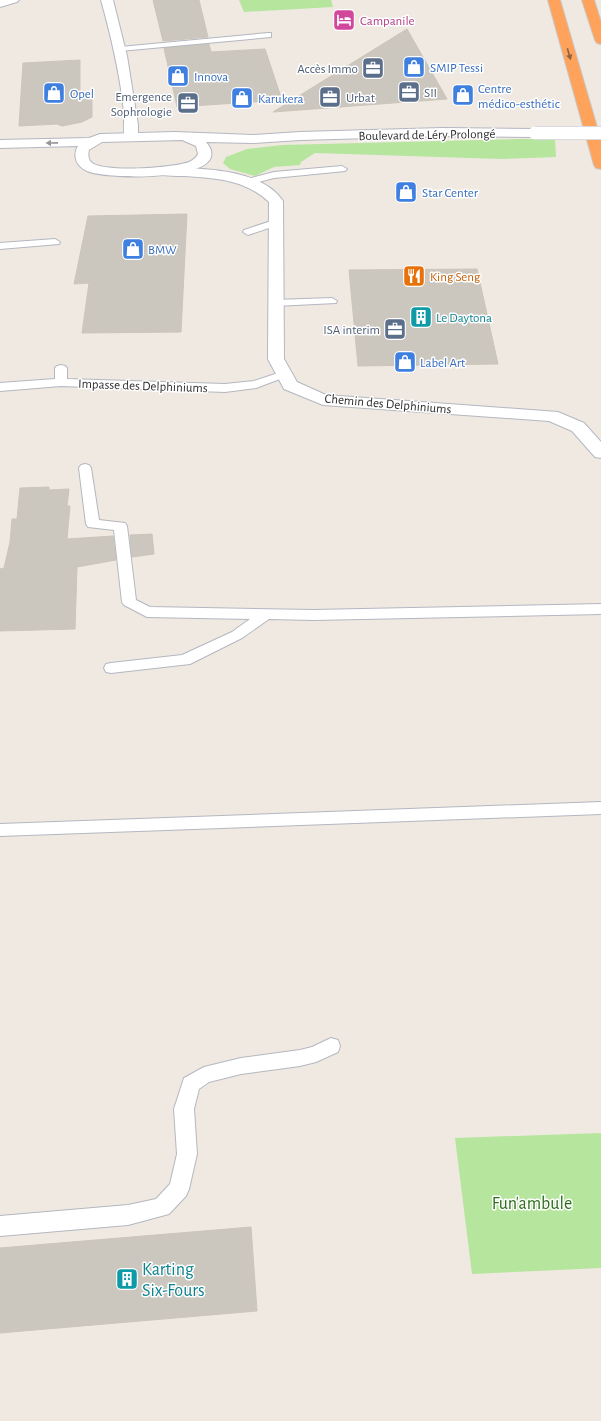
<svg xmlns="http://www.w3.org/2000/svg" width="601" height="1421" font-family="'Alegreya Sans',sans-serif">
<rect width="100%" height="100%" fill="#efe9e1"/>
<g fill="#b6e59e">
<polygon points="239,0 331,0 333,7 244,12"/>
<polygon points="520,139 555,139 556,157 501,159 315,153 301,162 300,165 274,167 255,176 230,169 223,163 226,157 247,149 282,145"/>
<polygon points="601,1133 601,1268 472,1274 455,1138"/>
</g>
<g fill="#cbc7bf" stroke="#cbc5ba">
<polygon points="153,0 199,0 208,37 163,41"/>
<polygon points="407,29 447,99 273,112"/>
<polygon points="209,44 211,52 265,49 282,100 177,107 164,48"/>
<polygon points="80,60 80,91 92,95 92,117 82,122 62,126 57,124 19,126 23,63"/>
<polygon points="187,214 181,332 82,333 89,283 74,284 88,216"/>
<polygon points="477,269 498,364 358,366 349,270"/>
<polygon points="49,487 49,490 69,489 67,506 70,506 67,539 113,536 116,560 77,567 75,629 0,631 0,569 4,568 10,542 12,519 17,519 20,488"/>
<polygon points="152,534 154,554 132,557 130,535"/>
<polygon points="251,1227 257,1311 0,1333 0,1248"/>
</g>
<g fill="none" stroke-linecap="round" stroke-linejoin="round">
<g stroke="#b4b7c1" stroke-width="2">
<g id="lane">
<polygon points="268,33 271,33 271,37 120,51 116,49 120,47"/>
<polygon points="342,166 347,169 345,171 274,178 247,185 242,182 244,180 274,172"/>
<polygon points="277,219 282,222 281,224 248,235 243,232 244,230"/>
<polygon points="55,239 60,242 59,244 0,249 0,243"/>
<polygon points="332,298 337,301 336,303 275,306 270,303 275,300"/>
<polygon points="61,365 65,366 67,368 67,379 225,384 254,381 284,371 288,372 290,374 288,376 256,388 225,392 61,386 0,391 0,383 55,379 55,368 57,366"/>
<polygon points="85,464 89,465 91,468 99,520 125,523 127,526 136,600 150,607 313,610 601,604 601,614 313,620 269,619 242,638 190,664 111,673 106,672 104,668 106,664 111,663 182,655 232,632 250,619 147,617 124,605 122,602 114,530 88,527 86,524 79,468 81,465"/>
<polygon points="601,802 601,814 0,836 0,824"/>
<polygon points="331,1038 338,1040 340,1046 338,1052 316,1062 300,1066 241,1074 209,1082 199,1089 194,1109 197,1154 189,1189 186,1196 169,1214 128,1225 0,1236 0,1216 128,1205 156,1199 170,1184 177,1154 174,1109 184,1078 204,1067 241,1058 300,1050 312,1047"/>
</g>
</g>
<g stroke="#b4b7c1" stroke-width="2">
<g id="street">
<polygon points="0,0 19,0 17,2 0,7"/>
<path d="M101 0H113L127 56 138 125V136L136 139H126C122 133 125 119 124 112 120 74 111 36 101 0Z"/>
<path d="M162 167C199 169 260 167 283 201L284 359 297 382 326 395 558 412 584 423 601 442V458L595 457 572 431 549 421 323 405 284 389 268 359 269 202C246 180 216 178 185 176 176 176 166 176 157 174L155 171 157 168Z"/>
</g>
</g>
<g stroke="#b4b7c1" stroke-width="2">
<path id="secondary" d="M443 128 535 129 540 130 542 133 540 136 535 137 443 136 300 140 253 143 206 142C240 182 106 180 87 171 77 167 72 156 78 146L0 148V140L89 138 100 134 175 132 253 135 300 132ZM182 140 196 146 198 154C196 158 193 160 189 162 174 168 102 173 91 162 88 159 88 154 89 150L102 142Z"/>
</g>
<g stroke="#c9c9c9" stroke-width="2">
<g id="highway">
<polygon points="548,0 560,0 601,141 601,169 596,168 594,165"/>
<polygon points="582,0 594,0 601,22 601,44 597,43 595,40"/>
</g>
</g>
<use href="#lane" fill="#fff" fill-rule="evenodd"/>
<use href="#street" fill="#fff" fill-rule="evenodd"/>
<use href="#secondary" fill="#fff" fill-rule="evenodd"/>
<use href="#highway" fill="#ffa35c" fill-rule="evenodd"/>
<g stroke="#b4b7c1" stroke-width="14" stroke-linecap="butt">
<polyline id="secondary-bridge" points="535,133 601,133"/>
</g>
<use href="#secondary-bridge" stroke="#fff" stroke-width="13"/>
</g>
<defs><path id="oneway-solid" d="M-6-.8H1V-3.2L6.5 0L1 3.2V.8H-6Z"/></defs>
<use fill="#8c6343" href="#oneway-solid" transform="translate(569 54) rotate(74)"/>
<use fill="#969696" href="#oneway-solid" transform="translate(52 143) rotate(179)"/>
<defs>
<g id="hotel-square" transform="scale(1.15)"><rect x="-9" y="-9" width="18" height="18" rx="4" fill="#d1479c" stroke="#fff"/><path d="M-6-4.5h1.5V1H6V5H4.5V3h-9V5H-6ZM-4 0a1.8 1.8 0 1 1 3.6 0ZM.5 0V-2.5h3Q6-2.5 6 0Z" fill="#fff"/></g>
<g id="shop-square" transform="scale(1.15)"><rect x="-9" y="-9" width="18" height="18" rx="4" fill="#3f7fe0" stroke="#fff"/><path d="M-5-2.5h2.3a2.7 3.5 0 0 1 5.4 0H5L5.5 6h-11ZM-1.5-2.5h3a1.5 2.3 0 0 0-3 0Z" fill="#fff"/></g>
<g id="office-square" transform="scale(1.15)"><rect x="-9" y="-9" width="18" height="18" rx="4" fill="#5c6f8a" stroke="#fff"/><path d="M-6-3h4V-5.5h4V-3h4V5H-6ZM-1-4.5V-3h2v-1.5ZM-6 0V1H6V0Z" fill="#fff"/></g>
<g id="restaurant-square" transform="scale(1.15)"><rect x="-9" y="-9" width="18" height="18" rx="4" fill="#e8710a" stroke="#fff"/><path d="M-5-6h1v4h1v-4h1v4h1v-4h1v5L-1.5 .5V6h-2V.5L-5-1ZM5-6V6H3V1.5H1.5Q1.5-4 5-6Z" fill="#fff"/></g>
<g id="building-square" transform="scale(1.15)"><rect x="-9" y="-9" width="18" height="18" rx="4" fill="#0f9aa8" stroke="#fff"/><path d="M-4-6H4V6H1V3H-1V6H-4ZM-2.5-4.3h1.7v1.8h-1.7ZM.8-4.3h1.7v1.8H.8ZM-2.5-1h1.7V.8h-1.7ZM.8-1h1.7V.8H.8Z" fill="#fff"/></g>
</defs>
<g fill-rule="evenodd">
<use href="#hotel-square" x="344" y="20"/>
<use href="#shop-square" x="414" y="67"/>
<use href="#office-square" x="373" y="68"/>
<use href="#shop-square" x="178" y="76"/>
<use href="#office-square" x="409" y="92"/>
<use href="#shop-square" x="54" y="93"/>
<use href="#shop-square" x="463" y="95"/>
<use href="#office-square" x="330" y="97"/>
<use href="#shop-square" x="242" y="98"/>
<use href="#office-square" x="188" y="103"/>
<use href="#shop-square" x="406" y="192"/>
<use href="#shop-square" x="133" y="249"/>
<use href="#restaurant-square" x="414" y="276"/>
<use href="#building-square" x="421" y="317"/>
<use href="#office-square" x="395" y="329"/>
<use href="#shop-square" x="405" y="362"/>
<use href="#building-square" x="127" y="1279"/>
</g>
<g text-anchor="middle" stroke-width="3" stroke-linejoin="round" paint-order="stroke">
<g font-size="13" fill="#b23c85" stroke="#fff" text-anchor="start">
<text x="360" y="25">Campanile</text>
</g>
<g font-size="13" fill="#366cbe" stroke="#fff" text-anchor="start">
<text x="430" y="72">SMIP Tessi</text>
<text x="194" y="81">Innova</text>
<text x="478" y="93">Centre<tspan x="478" dy="15">médico-esthétic</tspan></text>
<text x="70" y="98">Opel</text>
<text x="258" y="103">Karukera</text>
<text x="422" y="197">Star Center</text>
<text x="148" y="254">BMW</text>
<text x="420" y="367">Label Art</text>
</g>
<g font-size="13" fill="#4e5e75" stroke="#fff" text-anchor="end">
<text x="358" y="73">Accès Immo</text>
<text x="424" y="97" text-anchor="start">SII</text>
<text x="172" y="101">Emergence<tspan x="172" dy="15">Sophrologie</tspan></text>
<text x="346" y="102" text-anchor="start">Urbat</text>
<text x="380" y="334">ISA interim</text>
</g>
<g font-size="13" fill="#2e2e2e" stroke="#fff">
<text transform="translate(427 134) rotate(-1)" y="5">Boulevard de Léry Prolongé</text>
<text transform="translate(143 385) rotate(2)" y="5">Impasse des Delphiniums</text>
<text transform="translate(388 403) rotate(5)" y="5">Chemin des Delphiniums</text>
</g>
<g font-size="13" fill="#c56008" stroke="#fff" text-anchor="start">
<text x="430" y="281">King Seng</text>
</g>
<g font-size="13" fill="#0d838f" stroke="#fff" text-anchor="start">
<text x="436" y="322">Le Daytona</text>
</g>
<g font-size="18" fill="#2c6e1b" stroke="#fff">
<text x="532" y="1209">Fun'ambule</text>
</g>
<g font-size="18" fill="#0d838f" stroke="#fff" text-anchor="start">
<text x="142" y="1275">Karting<tspan x="142" dy="21">Six-Fours</tspan></text>
</g>
</g>
</svg>
